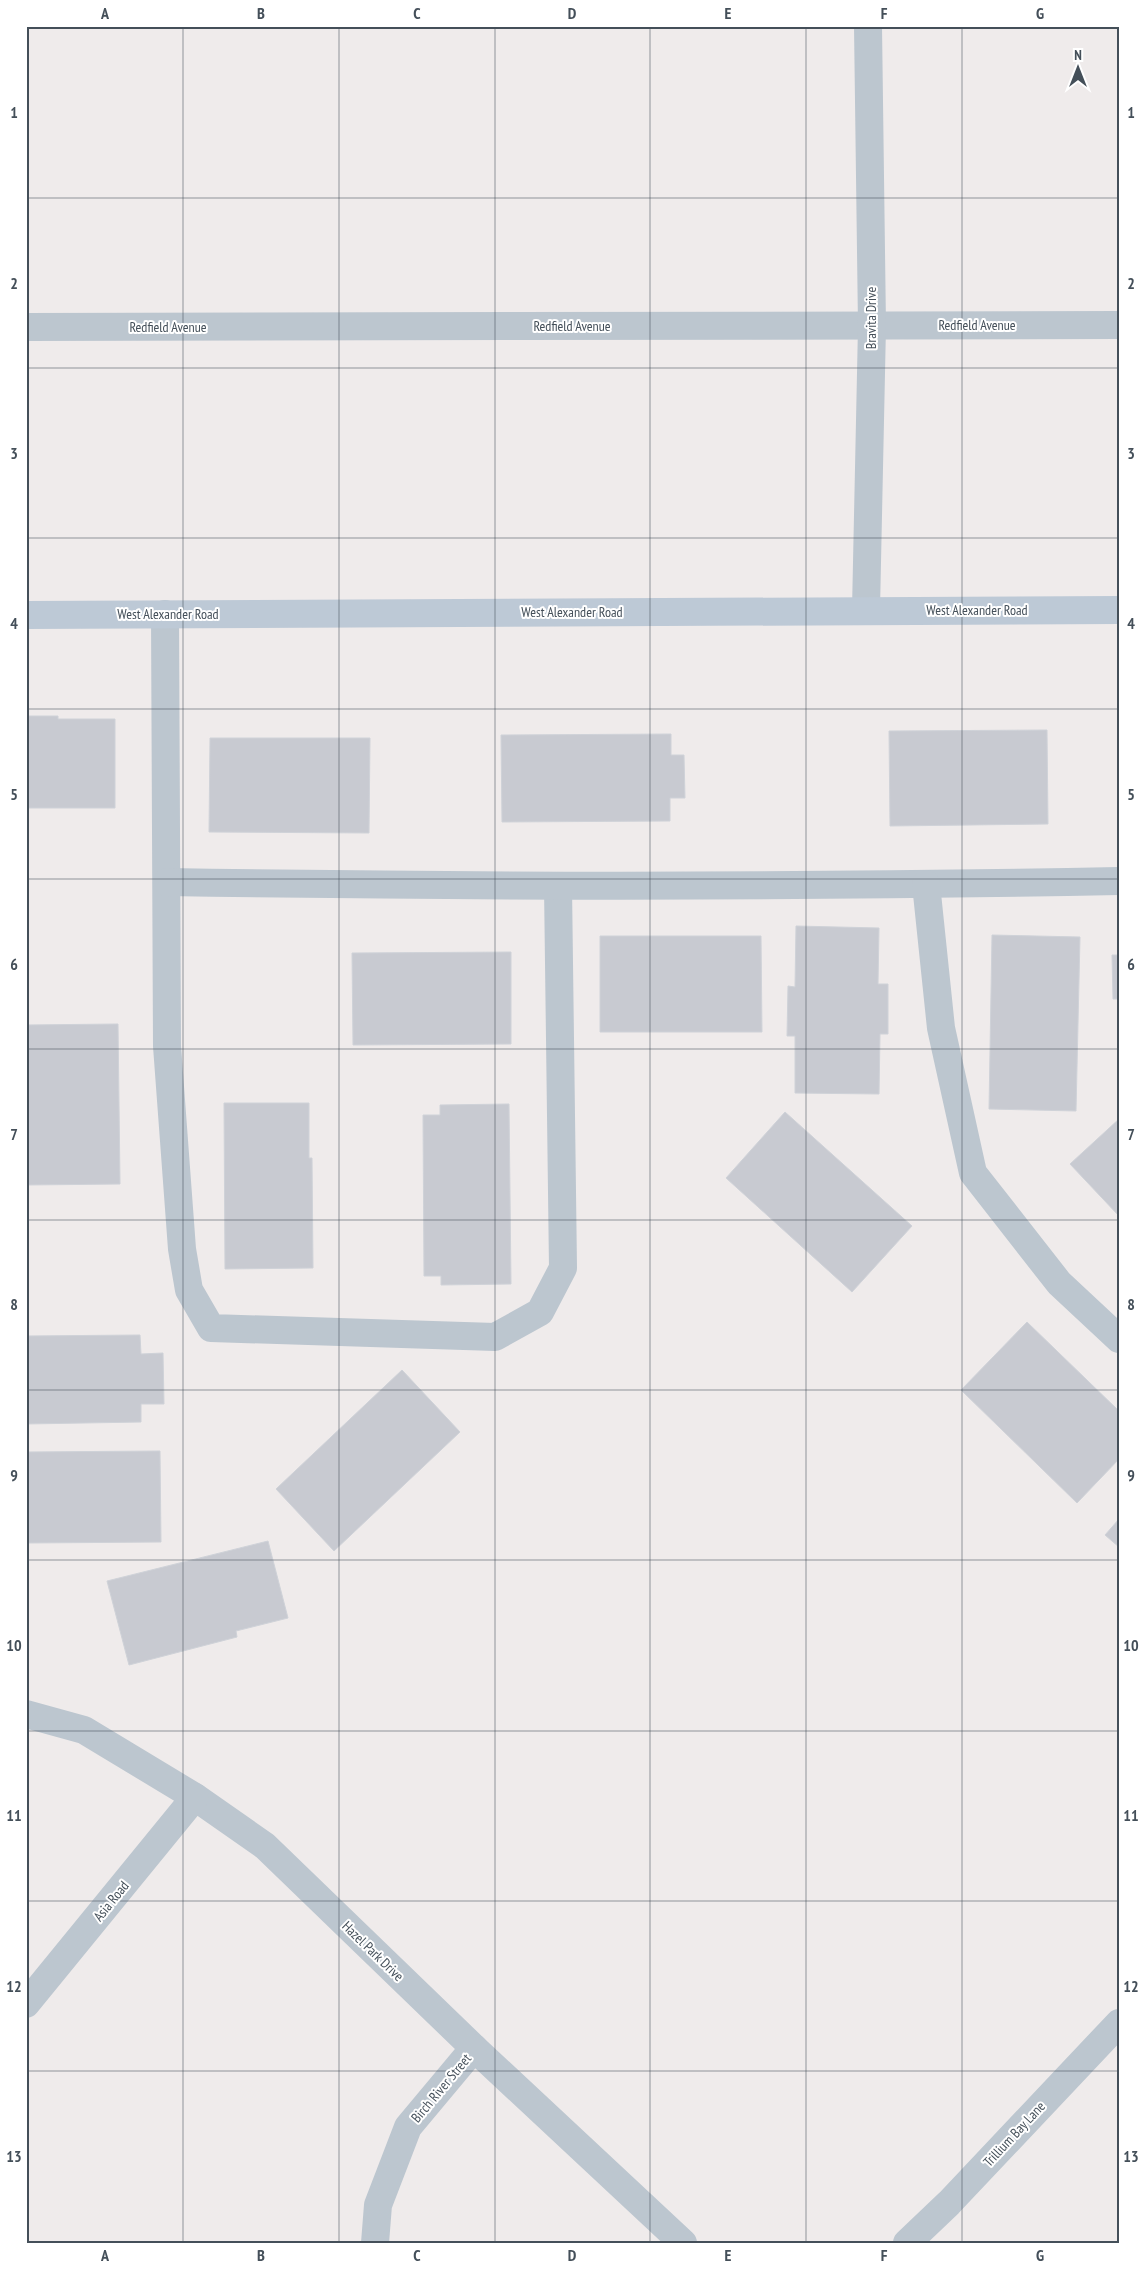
<svg xmlns="http://www.w3.org/2000/svg" width="1145" height="2269" font-family="'PT Sans Narrow',sans-serif">
<rect width="100%" height="100%" fill="#efebeb"/>
<g fill="#c8cad1" stroke="#cfd2d8">
<polygon points="26,716 58,716 58,719 115,719 115,808 26,808"/>
<polygon points="1047,730 1048,824 890,826 889,731"/>
<polygon points="671,734 671,755 684,755 685,798 670,798 670,821 502,822 501,735"/>
<polygon points="210,738 370,738 369,833 209,832"/>
<polygon points="796,926 879,928 878,984 888,984 888,1034 880,1034 879,1094 795,1093 795,1036 787,1036 788,986 795,987"/>
<polygon points="992,935 1080,937 1076,1111 989,1109"/>
<polygon points="600,936 761,936 762,1032 600,1032"/>
<polygon points="511,952 511,1044 353,1045 352,953"/>
<polygon points="1112,955 1119,955 1119,999 1113,999"/>
<polygon points="118,1024 120,1184 26,1185 26,1025"/>
<polygon points="224,1103 309,1103 309,1158 312,1158 313,1268 225,1269"/>
<polygon points="509,1104 511,1284 441,1285 441,1276 424,1276 423,1115 440,1115 440,1105"/>
<polygon points="785,1112 912,1226 852,1292 726,1178"/>
<polygon points="1119,1119 1119,1216 1070,1164"/>
<polygon points="1027,1322 1119,1411 1119,1459 1077,1503 961,1390"/>
<polygon points="140,1335 141,1354 163,1353 164,1404 141,1404 141,1422 26,1424 26,1336"/>
<polygon points="402,1370 460,1432 334,1551 276,1489"/>
<polygon points="160,1451 161,1542 26,1543 26,1452"/>
<polygon points="1119,1519 1119,1547 1105,1535"/>
<polygon points="268,1541 288,1618 236,1631 237,1637 129,1665 107,1581"/>
</g>
<g fill="none" stroke-linecap="round" stroke-linejoin="round">
<g stroke="#bcc6cf" stroke-width="28">
<polyline points="26,327 1119,325"/>
<polyline points="866,610 872,326 868,26"/>
<polyline points="165,614 167,1046 182,1249 189,1290 211,1328 495,1337 540,1312 563,1268 558,886"/>
<path d="M167 882C484 887 801 887 1119 881"/>
<polyline points="926,884 941,1028 973,1173 1059,1283 1119,1339"/>
<polyline points="26,1714 84,1730 195,1797 265,1846 474,2048 683,2243"/>
<polyline points="26,2004 195,1797"/>
<polyline points="375,2243 378,2205 408,2127 474,2048"/>
<polyline points="907,2243 949,2203 1119,2023"/>
</g>
<polyline stroke="#bdc9d6" stroke-width="28" points="26,615 1119,610"/>
</g>
<path fill="none" stroke="#444f59" stroke-width="1" stroke-opacity="0.55" d="M183 26V2243M339 26V2243M495 26V2243M650 26V2243M806 26V2243M962 26V2243M26 198H1119M26 368H1119M26 538H1119M26 709H1119M26 879H1119M26 1049H1119M26 1220H1119M26 1390H1119M26 1560H1119M26 1731H1119M26 1901H1119M26 2071H1119"/>
<g text-anchor="middle" stroke-width="4" stroke-linejoin="round" paint-order="stroke">
<g font-size="14" fill="#444f59" stroke="#fff">
<text transform="translate(871 318) rotate(-90)" y="5">Bravita Drive</text>
<text x="977" y="330">Redfield Avenue</text>
<text x="572" y="331">Redfield Avenue</text>
<text x="168" y="332">Redfield Avenue</text>
<text x="977" y="615">West Alexander Road</text>
<text x="572" y="617">West Alexander Road</text>
<text x="168" y="619">West Alexander Road</text>
<text transform="translate(111 1901) rotate(-51)" y="5">Asia Road</text>
<text transform="translate(373 1951) rotate(44)" y="5">Hazel Park Drive</text>
<text transform="translate(441 2088) rotate(-50)" y="5">Birch River Street</text>
<text transform="translate(1014 2134) rotate(-47)" y="5">Trillium Bay Lane</text>
</g>
</g>
<rect width="1145" height="2269" fill="none" stroke="#ffffff" stroke-width="55"/>
<g transform="translate(1078 68)" stroke="#ffffff" stroke-width="4" paint-order="stroke">
<path d="M0-4L9 19L0 12L-9 19Z" fill="#444f59"/>
<text y="-8" font-size="14" font-weight="bold" text-anchor="middle" fill="#444f59">N</text>
</g>
<rect x="28" y="28" width="1090" height="2214" fill="none" stroke="#444f59" stroke-width="2"/>
<g font-size="16" text-anchor="middle" font-weight="bold" fill="#444f59">
<text x="105" y="19">A</text>
<text x="261" y="19">B</text>
<text x="417" y="19">C</text>
<text x="572" y="19">D</text>
<text x="728" y="19">E</text>
<text x="884" y="19">F</text>
<text x="1040" y="19">G</text>
<text x="14" y="118">1</text>
<text x="1131" y="118">1</text>
<text x="14" y="289">2</text>
<text x="1131" y="289">2</text>
<text x="14" y="459">3</text>
<text x="1131" y="459">3</text>
<text x="14" y="629">4</text>
<text x="1131" y="629">4</text>
<text x="14" y="800">5</text>
<text x="1131" y="800">5</text>
<text x="14" y="970">6</text>
<text x="1131" y="970">6</text>
<text x="14" y="1140">7</text>
<text x="1131" y="1140">7</text>
<text x="14" y="1310">8</text>
<text x="1131" y="1310">8</text>
<text x="14" y="1481">9</text>
<text x="1131" y="1481">9</text>
<text x="14" y="1651">10</text>
<text x="1131" y="1651">10</text>
<text x="14" y="1821">11</text>
<text x="1131" y="1821">11</text>
<text x="14" y="1992">12</text>
<text x="1131" y="1992">12</text>
<text x="14" y="2162">13</text>
<text x="1131" y="2162">13</text>
<text x="105" y="2261">A</text>
<text x="261" y="2261">B</text>
<text x="417" y="2261">C</text>
<text x="572" y="2261">D</text>
<text x="728" y="2261">E</text>
<text x="884" y="2261">F</text>
<text x="1040" y="2261">G</text>
</g>
</svg>
